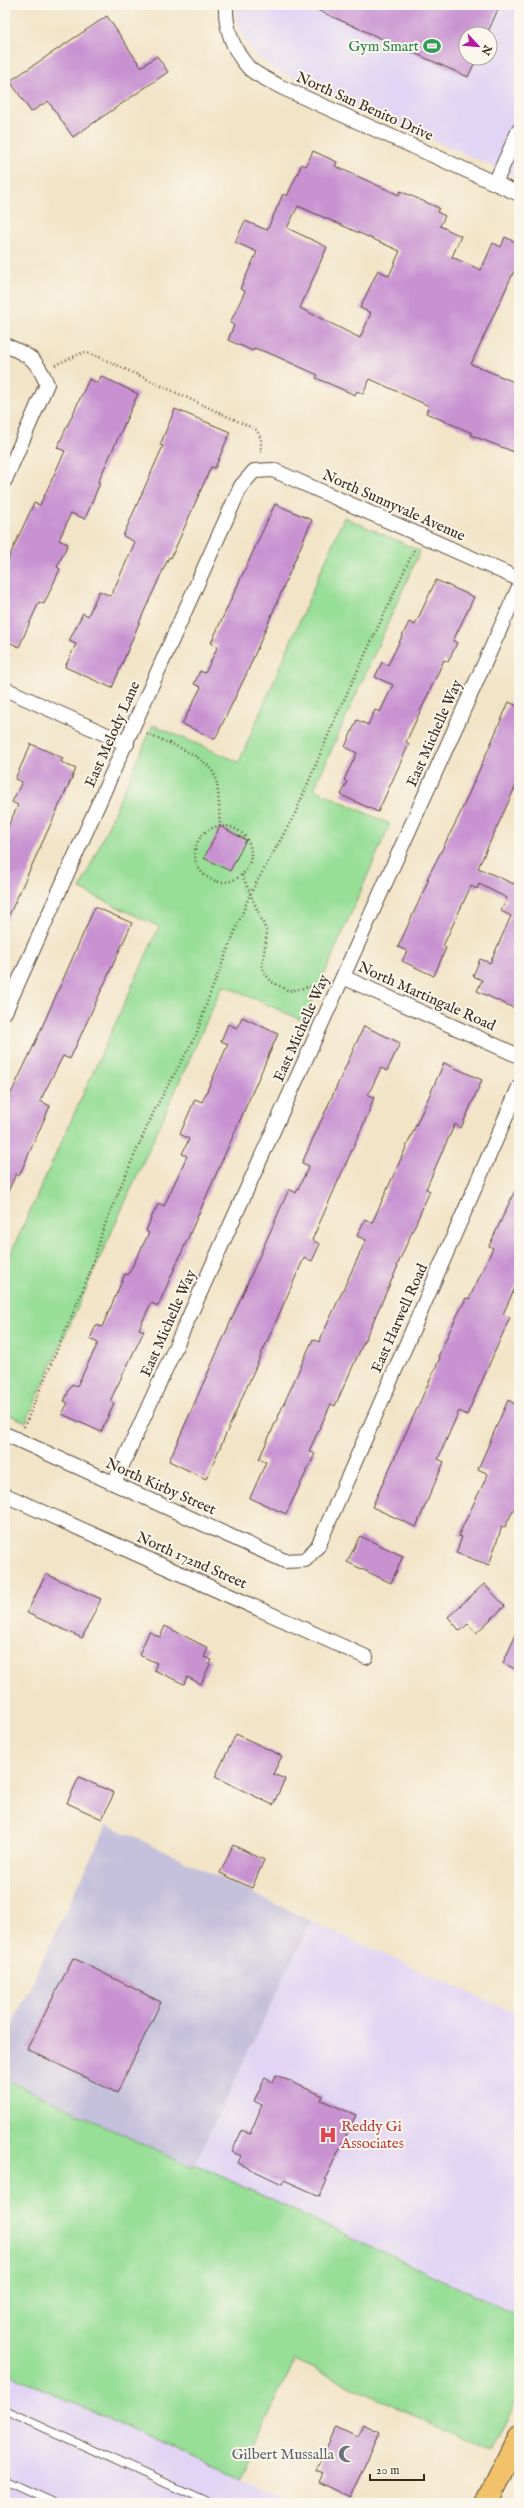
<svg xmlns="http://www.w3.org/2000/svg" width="524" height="2508" font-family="'IM FELL English',serif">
<rect width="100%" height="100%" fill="#fbf7ec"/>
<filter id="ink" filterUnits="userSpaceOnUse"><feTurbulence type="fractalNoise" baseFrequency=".025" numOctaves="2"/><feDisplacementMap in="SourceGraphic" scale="8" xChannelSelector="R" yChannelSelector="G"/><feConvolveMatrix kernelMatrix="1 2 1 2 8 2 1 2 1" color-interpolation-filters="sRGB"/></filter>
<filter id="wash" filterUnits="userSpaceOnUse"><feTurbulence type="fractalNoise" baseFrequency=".012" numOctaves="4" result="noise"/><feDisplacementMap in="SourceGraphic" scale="16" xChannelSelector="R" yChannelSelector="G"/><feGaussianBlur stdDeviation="0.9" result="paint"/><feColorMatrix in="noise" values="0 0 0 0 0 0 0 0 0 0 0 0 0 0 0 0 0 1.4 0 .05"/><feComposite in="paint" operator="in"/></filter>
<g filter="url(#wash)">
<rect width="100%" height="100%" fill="#f2e4c7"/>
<g fill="#e1d4f4" fill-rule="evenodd">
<path d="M236 5H519V178L272 68 258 57 244 39 236 19ZM466 34H490V58H466Z"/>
<polygon points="311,1921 519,2015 519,2316 195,2164"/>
<polygon points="5,2372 239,2478 292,2503 5,2503"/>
</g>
<polygon fill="#c5c0db" points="107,1824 311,1921 193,2168 5,2079 5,2040"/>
<g fill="#97de97" stroke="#69845a">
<polygon points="344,517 420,551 314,789 390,824 304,1021 223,985 26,1422 5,1413 5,1266 159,927 80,889 153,725 239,762"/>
<polygon points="5,2079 193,2168 195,2164 519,2316 519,2398 492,2452 295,2360 239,2478 5,2372"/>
</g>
<g id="blocks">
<g fill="#c892d1" fill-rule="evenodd">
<polygon points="306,5 500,5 487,34 466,34 466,58 477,58 468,77"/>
<polygon points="107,16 141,67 157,56 168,72 73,137 48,101 31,112 10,81"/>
<path d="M313 151 337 162 335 166 399 195 400 191 439 208 437 212 445 216 440 226 461 236 452 257 481 270 493 243 501 247 505 237 519 244V268L516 267 471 364 519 384V454L471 435 472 433 426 413 429 406 370 379 363 394 357 391 355 395 316 378 318 375 271 354 254 348 253 351 228 340 234 325 230 323 245 291 240 289 257 252 235 242 245 221 267 230 283 194 287 196 302 164 306 166ZM298 206 400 251 389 276 378 270 360 308 371 313 360 338 300 308 327 247 287 228Z"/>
<polygon points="101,376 138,394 98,482 100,483 85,519 71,513 59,540 68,544 57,567 60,569 44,604 39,602 19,647 5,640 5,566 34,503 40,505 65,451 57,448 89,379 98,383"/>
<polygon points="175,409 230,432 215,468 211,467 171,558 169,557 142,616 112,688 65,667 76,644 69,641 83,613 88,616 99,591 111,596 135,542 123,536 163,446 160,445"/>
<polygon points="275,504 312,520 246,675 215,739 182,724 201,687 194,684 200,671 205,673 218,646 211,643"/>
<polygon points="436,580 474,597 453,641 457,643 448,662 444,660 406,742 409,744 378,812 341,795 347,782 344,780 357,753 345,747 357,720 368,725 375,710 380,712 393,685 375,677 382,662 388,665 409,622 415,625"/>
<polygon points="509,702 519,707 519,779 478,868 514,884 519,873 519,997 514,1008 477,991 482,980 473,976 480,959 490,963 511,916 501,911 507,898 479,884 477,889 471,886 443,946 446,948 434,976 402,961 407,951 398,947 429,879 427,879 458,818"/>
<polygon points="31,744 63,758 61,762 76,769 5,924 5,833 18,805 12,802 22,782 15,779"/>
<polygon points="220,826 246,840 230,871 204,858"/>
<polygon points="95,907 132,923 70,1059 63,1056 40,1101 50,1106 19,1176 16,1174 5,1198 5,1106 35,1043"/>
<polygon points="242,1017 278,1034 158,1306 151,1303 139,1329 144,1331 110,1401 114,1403 101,1432 62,1414 68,1403 64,1401 72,1384 77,1386 98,1343 90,1339 96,1325 102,1327 125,1274 128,1275 149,1233 146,1231 152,1216 159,1203 164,1206 187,1156 182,1154 189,1139 180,1134 195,1099 202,1102 228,1044 221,1041 228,1024 237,1028"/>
<polygon points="364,1026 400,1043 387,1071 381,1068 368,1095 374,1097 368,1114 312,1240 320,1244 312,1261 304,1258 206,1479 169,1461 289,1189 296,1193 309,1166 302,1163"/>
<polygon points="444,1063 482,1080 461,1128 455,1124 442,1152 426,1189 430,1191 397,1266 398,1266 335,1406 331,1404 309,1451 315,1454 286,1514 250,1498 266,1462 259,1459 313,1339 319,1342 366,1240 357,1236 365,1219 372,1223"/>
<polygon points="519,1182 519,1279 503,1314 510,1317 467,1415 459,1411 438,1459 444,1462 416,1527 372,1507 440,1358 438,1357 450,1330 466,1298 469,1299 493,1248 489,1246"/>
<polygon points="508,1400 519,1406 519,1498 505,1527 502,1526 489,1565 456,1553 462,1537 458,1536 488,1474 478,1469"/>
<polygon points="360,1536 403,1556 391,1583 347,1562"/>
<polygon points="46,1574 101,1599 82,1638 27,1613"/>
<polygon points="484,1584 505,1606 476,1633 468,1624 460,1631 448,1617"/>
<polygon points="165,1626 208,1648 204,1657 212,1660 201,1684 187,1677 184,1684 154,1670 157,1663 139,1655 149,1632 160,1637"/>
<polygon points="519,1628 519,1671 503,1663"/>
<polygon points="236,1734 282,1756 273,1774 285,1779 273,1805 215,1777"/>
<polygon points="79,1777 114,1793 102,1819 67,1803"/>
<polygon points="233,1845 264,1860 252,1888 220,1873"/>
<polygon points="73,1958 161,2002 117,2093 27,2049"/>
<polygon points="276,2075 323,2096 321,2100 356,2115 325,2179 327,2180 320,2196 284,2180 282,2184 238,2163 241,2156 232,2152 242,2130 250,2134 262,2105 254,2101 265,2078 273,2082"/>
<polygon points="363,2424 380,2432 350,2497 319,2482 323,2474 316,2471 336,2427 357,2437"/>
</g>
</g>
</g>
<g filter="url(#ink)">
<use href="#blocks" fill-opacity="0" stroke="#564637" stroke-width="1"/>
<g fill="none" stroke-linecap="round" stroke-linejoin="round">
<g stroke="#564637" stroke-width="9">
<g id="service">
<polyline points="5,2410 209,2503"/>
<polyline points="5,2480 55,2503"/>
</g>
</g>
<g stroke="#564637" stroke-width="16">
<g id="minor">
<path d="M226 5C225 27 233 51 249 68 257 76 271 81 281 87L519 194"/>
<polyline points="495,183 519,130"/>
<path d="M5 345C30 356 36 358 47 384L5 480"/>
<polyline points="5,689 127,744"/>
<polyline points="343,977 519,1056"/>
<polyline points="5,1012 241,486 254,471 273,470 519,579"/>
<polyline points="5,1434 285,1561 305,1560 318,1546 519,1087"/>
<polyline points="114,1483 519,587"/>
<polyline points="5,1495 366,1657"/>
</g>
</g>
<g stroke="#564637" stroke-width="24">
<polyline id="primary" points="487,2503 519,2437"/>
</g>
<g stroke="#564637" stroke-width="2.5" stroke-dasharray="1 3" stroke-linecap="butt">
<polyline points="55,365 84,352 99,357 257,430 261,439 261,454"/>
<path d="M147 734C167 743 210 756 216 779 219 793 219 810 220 825"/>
<circle cx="223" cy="854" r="28"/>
<polyline points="242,875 267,932 262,967 267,976 272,982 289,991 308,987 322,988"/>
<polyline points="24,1427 90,1273 102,1232 123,1181 155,1109 196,1035 210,994 250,894 295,814 335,719 414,550"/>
</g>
<use href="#service" stroke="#fff" stroke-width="7"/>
<use href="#minor" stroke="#fff" stroke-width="14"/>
<use href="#primary" stroke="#f2c26a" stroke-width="22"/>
</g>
</g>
<defs>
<g id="stadium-bare" transform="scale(1.38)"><path d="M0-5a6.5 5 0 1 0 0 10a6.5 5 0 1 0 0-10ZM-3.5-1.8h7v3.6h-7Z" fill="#2e9e5b" stroke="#fbf7ec" stroke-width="2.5" paint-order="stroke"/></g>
<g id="hospital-bare" transform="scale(1.38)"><path d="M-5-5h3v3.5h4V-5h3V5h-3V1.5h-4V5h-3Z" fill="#e0444e" stroke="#fbf7ec" stroke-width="2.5" paint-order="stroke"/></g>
<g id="mosque-bare" transform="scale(1.38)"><path d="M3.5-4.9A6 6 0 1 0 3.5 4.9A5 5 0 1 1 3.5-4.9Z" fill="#6b7280" stroke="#fbf7ec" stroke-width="2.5" paint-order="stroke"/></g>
</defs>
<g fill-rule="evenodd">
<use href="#stadium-bare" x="432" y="46"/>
<use href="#hospital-bare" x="328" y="2135"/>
<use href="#mosque-bare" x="347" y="2454"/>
</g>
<g text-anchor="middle" stroke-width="4" stroke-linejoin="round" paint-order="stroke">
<g font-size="15" fill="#27864d" stroke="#fbf7ec" text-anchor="end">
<text x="419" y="51">Gym Smart</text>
</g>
<g font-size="15" fill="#3b2a1e" stroke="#fbf7ec">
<text transform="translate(365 106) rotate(24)" y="5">North San Benito Drive</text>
<text transform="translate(394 505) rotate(24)" y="5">North Sunnyvale Avenue</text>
<text transform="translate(434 733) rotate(-66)" y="5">East Michelle Way</text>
<text transform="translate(112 734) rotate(-66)" y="5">East Melody Lane</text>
<text transform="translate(427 996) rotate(24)" y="5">North Martingale Road</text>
<text transform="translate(301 1028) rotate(-66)" y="5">East Michelle Way</text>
<text transform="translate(399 1318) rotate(-66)" y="5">East Harwell Road</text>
<text transform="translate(168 1323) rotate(-66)" y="5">East Michelle Way</text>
<text transform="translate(161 1486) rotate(24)" y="5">North Kirby Street</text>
<text transform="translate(192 1560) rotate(24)" y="5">North 172nd Street</text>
</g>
<g font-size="15" fill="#be3a42" stroke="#fbf7ec" text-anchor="start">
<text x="341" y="2131">Reddy Gi<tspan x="341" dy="17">Associates</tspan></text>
</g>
<g font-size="15" fill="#5b616d" stroke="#fbf7ec" text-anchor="end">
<text x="334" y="2459">Gilbert Mussalla</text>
</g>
</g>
<rect width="524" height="2508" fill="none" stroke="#fbf7ec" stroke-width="20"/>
<g transform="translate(478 46) rotate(116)"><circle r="19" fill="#fbf7ec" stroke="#aea59a"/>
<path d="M0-3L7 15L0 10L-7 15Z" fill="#b5179e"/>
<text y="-6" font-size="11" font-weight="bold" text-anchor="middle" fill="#3b2a1e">N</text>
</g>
<path d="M370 2474v6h54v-6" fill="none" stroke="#3b2a1e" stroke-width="2"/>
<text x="376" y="2474" font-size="12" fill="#3b2a1e" stroke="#fbf7ec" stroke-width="3" paint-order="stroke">20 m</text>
</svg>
